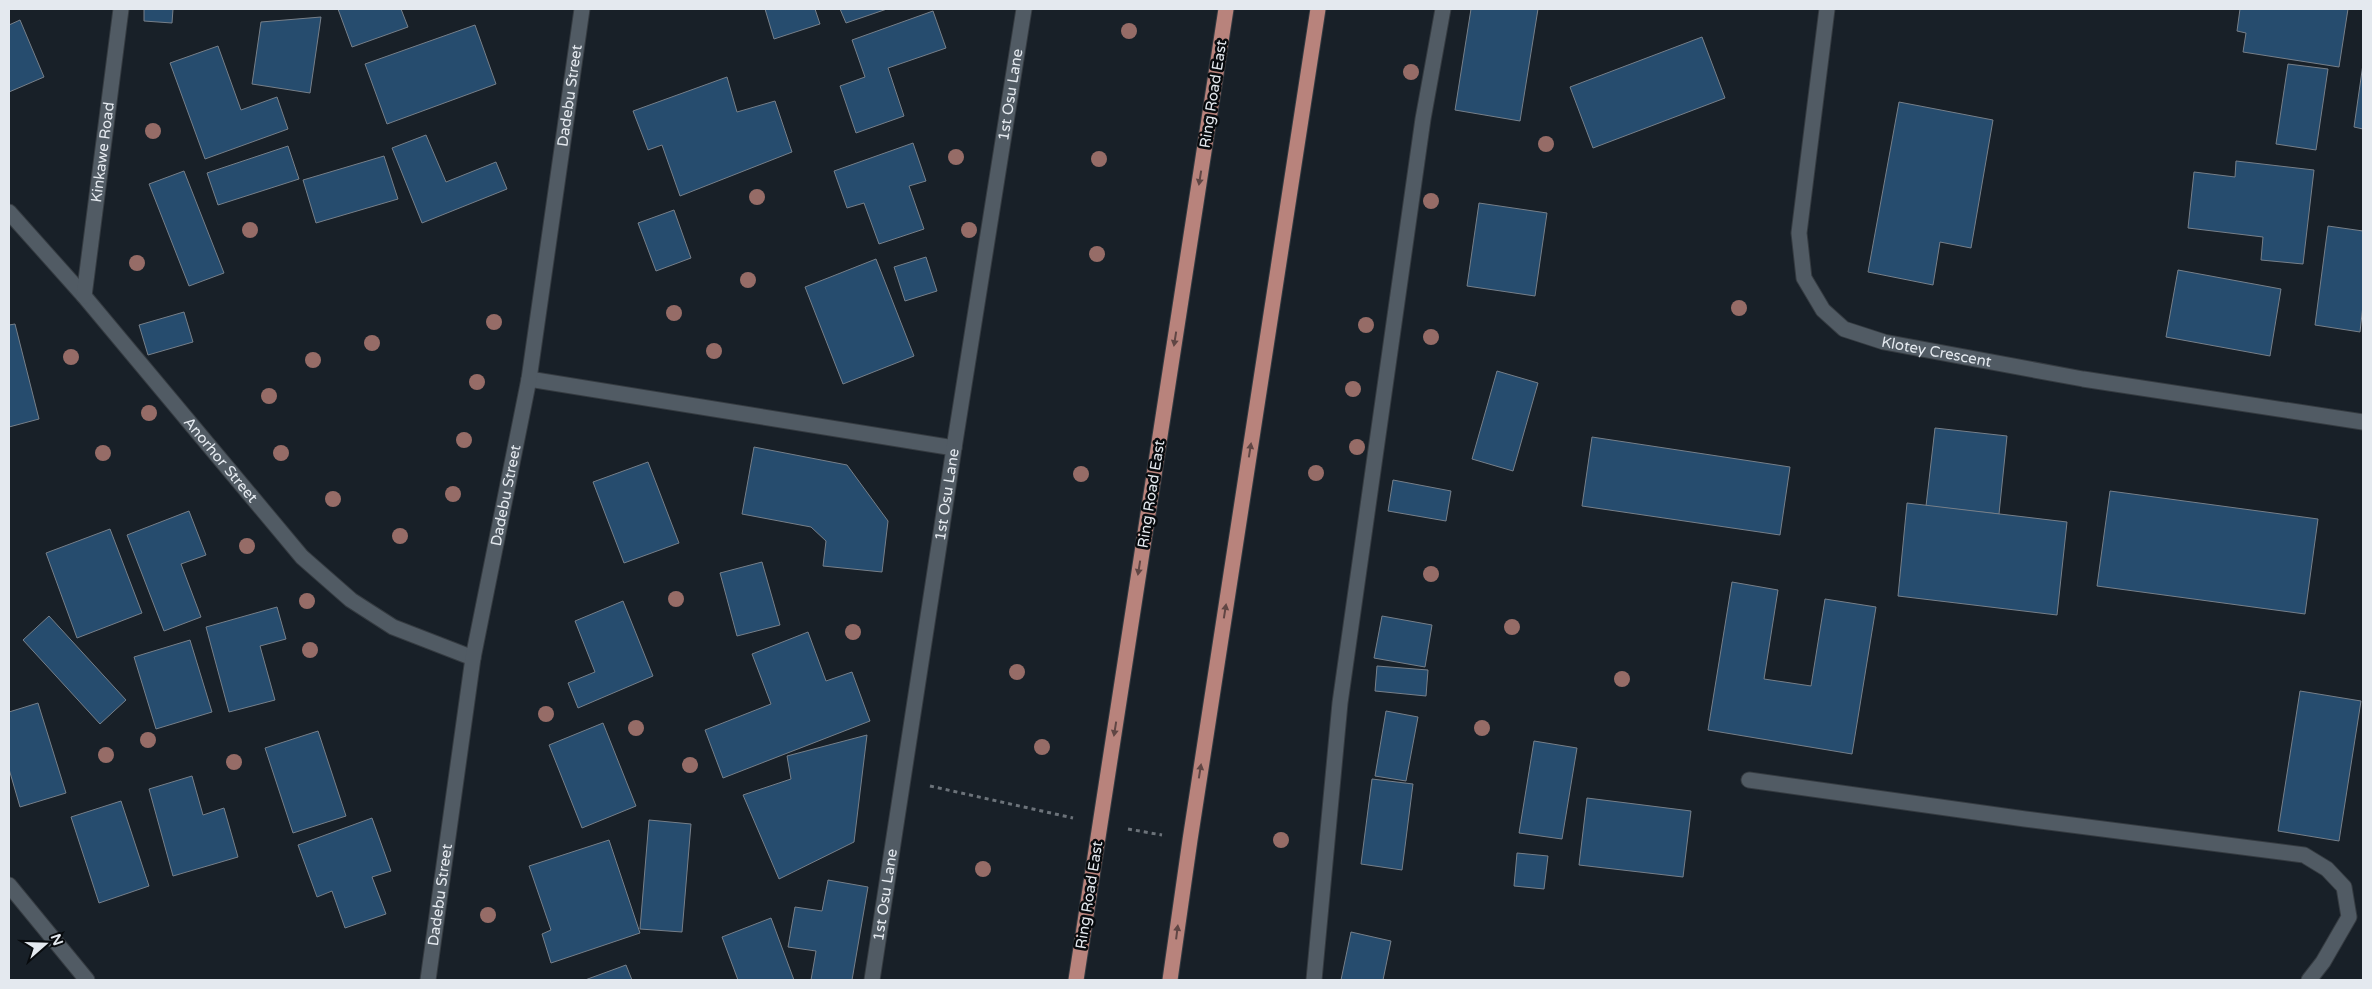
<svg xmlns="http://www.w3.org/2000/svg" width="2372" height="989" font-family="'Varela Round',sans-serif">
<rect width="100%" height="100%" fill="#182028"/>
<g fill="#264c6e" stroke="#767f89">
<polygon points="144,9 173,9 172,23 144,21"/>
<polygon points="338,9 401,9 408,27 352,47"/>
<polygon points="765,9 815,9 820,24 774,39"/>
<polygon points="840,9 887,9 846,23"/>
<polygon points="1471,9 1538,9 1520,121 1455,110"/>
<polygon points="2240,9 2348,9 2339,67 2243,52 2246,33 2237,31"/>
<polygon points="933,11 946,48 888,68 904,116 856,133 840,86 865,77 852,40"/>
<polygon points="321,17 310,93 252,84 261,22"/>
<polygon points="20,20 44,77 9,92 9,25"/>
<polygon points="475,25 496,84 387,124 365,64"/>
<polygon points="1702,37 1725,98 1593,148 1570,87"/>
<polygon points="218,46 241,110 277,97 288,129 205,159 170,63"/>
<polygon points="2288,64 2328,69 2316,150 2276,144"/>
<polygon points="2363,64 2363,129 2354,127"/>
<polygon points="727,77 737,112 775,101 792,152 680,196 662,145 648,150 633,111"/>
<polygon points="1899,102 1993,120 1971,248 1940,242 1933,285 1868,272"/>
<polygon points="426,135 446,182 496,162 507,189 422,223 392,148"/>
<polygon points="913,143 926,181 909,186 924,229 879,244 864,203 847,208 834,171"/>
<polygon points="288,146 299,179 218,205 207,173"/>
<polygon points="384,156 398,199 316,223 303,180"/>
<polygon points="2236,161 2314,170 2303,264 2261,260 2263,237 2188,228 2194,172 2235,177"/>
<polygon points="184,171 224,273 189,286 149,184"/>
<polygon points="1479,203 1547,213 1535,296 1467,286"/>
<polygon points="674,210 691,258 656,271 638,223"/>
<polygon points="2328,226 2363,231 2363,305 2360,332 2315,325"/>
<polygon points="926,257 937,291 905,301 894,267"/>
<polygon points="876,259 914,356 843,384 805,287"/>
<polygon points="2178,270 2281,289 2270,356 2166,337"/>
<polygon points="184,312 193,342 148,355 139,325"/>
<polygon points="15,324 39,419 9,427 9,325"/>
<polygon points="1497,371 1538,383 1513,471 1472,459"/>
<polygon points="1935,428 2007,436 1999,514 1926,506"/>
<polygon points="1592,437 1790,467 1780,535 1582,506"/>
<polygon points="754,447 847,465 888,521 882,572 823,566 826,541 811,527 742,514"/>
<polygon points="648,462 679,543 624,563 593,482"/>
<polygon points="1393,480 1451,491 1446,521 1388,511"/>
<polygon points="2110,491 2318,519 2305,614 2097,586"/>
<polygon points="1907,503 2067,522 2057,615 1898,596"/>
<polygon points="189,511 206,555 181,564 201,617 164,631 127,535"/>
<polygon points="110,529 142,613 77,638 46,553"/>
<polygon points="762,562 780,625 737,636 720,573"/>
<polygon points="1732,582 1778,590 1764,679 1811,686 1825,599 1876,607 1852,754 1708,730"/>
<polygon points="623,601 653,676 578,708 568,683 595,672 575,621"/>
<polygon points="277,607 286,639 260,646 275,700 229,712 206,627"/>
<polygon points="49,616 126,700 100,724 23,640"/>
<polygon points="1382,616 1432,625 1425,667 1374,658"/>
<polygon points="808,632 826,681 852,672 870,721 723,778 705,730 771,704 752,654"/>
<polygon points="190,640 212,712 156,729 134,657"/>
<polygon points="1377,666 1428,670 1426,696 1375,691"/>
<polygon points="2300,691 2361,701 2339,841 2278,831"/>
<polygon points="38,703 66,793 20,807 9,769 9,712"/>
<polygon points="1386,711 1418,717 1406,781 1375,776"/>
<polygon points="603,723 636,806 582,828 549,745"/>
<polygon points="318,731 346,816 293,833 265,748"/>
<polygon points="867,735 854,842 779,879 743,795 791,779 787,756"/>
<polygon points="1534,741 1577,748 1562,839 1519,833"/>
<polygon points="192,776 203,815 224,808 238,857 173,876 149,789"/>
<polygon points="1372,779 1413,784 1402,870 1361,864"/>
<polygon points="1587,798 1691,811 1683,877 1579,865"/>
<polygon points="121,801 149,886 99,903 71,817"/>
<polygon points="372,818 391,871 372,877 386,914 345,928 332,891 317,897 298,845"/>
<polygon points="649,820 691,824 682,932 640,929"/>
<polygon points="609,840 640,933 551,963 542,934 551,930 529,866"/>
<polygon points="1517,853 1548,856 1544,889 1514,886"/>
<polygon points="828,880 868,887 852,980 811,980 816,951 788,947 795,907 822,911"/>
<polygon points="771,918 794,980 738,980 722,937"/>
<polygon points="1351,932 1391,941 1383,980 1341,980"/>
<polygon points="626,965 632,980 585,980"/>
</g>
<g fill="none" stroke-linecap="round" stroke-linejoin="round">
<g stroke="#353b41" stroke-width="17">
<polyline id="lane" points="1749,780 2025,819 2304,855 2327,869 2344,887 2349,917 2323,962 2309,980"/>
</g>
<g stroke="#353b41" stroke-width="17">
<g id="street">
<path id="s1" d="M1827 9 1799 233 1804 278 1823 310 1844 329 1884 342 2083 379 2363 422"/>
<path id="s2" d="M9 212 84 296 302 557 351 600 393 627 473 658"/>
<path id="s3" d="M84 296 121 9"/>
<polyline points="529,379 954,448"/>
<polyline points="9,885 87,980"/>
<path id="s4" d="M428 980 473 658 529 379 582 9"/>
<path id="s5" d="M872 980 954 448 1024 9"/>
<polyline points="1314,980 1340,703 1423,119 1443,9"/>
</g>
</g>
<g stroke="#353b41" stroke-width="17">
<g id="primary">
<polyline points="1076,980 1226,9"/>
<polyline points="1170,980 1190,840 1318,9"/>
</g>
</g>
<g stroke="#6c737a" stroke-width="3" stroke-dasharray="4 4" stroke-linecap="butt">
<polyline points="930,786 1073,818"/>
<polyline points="1128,829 1162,835"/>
</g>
<use href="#lane" stroke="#515b64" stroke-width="15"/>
<use href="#street" stroke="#515b64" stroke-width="15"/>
<use href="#primary" stroke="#b8837c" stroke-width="15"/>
</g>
<g fill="#966c67">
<circle cx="1129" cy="31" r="8"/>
<circle cx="1411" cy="72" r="8"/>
<circle cx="153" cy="131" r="8"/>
<circle cx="1546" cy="144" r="8"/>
<circle cx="956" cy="157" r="8"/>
<circle cx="1099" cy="159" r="8"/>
<circle cx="757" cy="197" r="8"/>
<circle cx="1431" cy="201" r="8"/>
<circle cx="250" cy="230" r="8"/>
<circle cx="969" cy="230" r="8"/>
<circle cx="1097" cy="254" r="8"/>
<circle cx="137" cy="263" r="8"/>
<circle cx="748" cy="280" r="8"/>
<circle cx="1739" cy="308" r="8"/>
<circle cx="674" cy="313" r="8"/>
<circle cx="494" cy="322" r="8"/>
<circle cx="1366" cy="325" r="8"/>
<circle cx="1431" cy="337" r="8"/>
<circle cx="372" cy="343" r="8"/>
<circle cx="714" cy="351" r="8"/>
<circle cx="71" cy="357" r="8"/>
<circle cx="313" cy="360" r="8"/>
<circle cx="477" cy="382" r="8"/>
<circle cx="1353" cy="389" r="8"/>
<circle cx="269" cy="396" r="8"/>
<circle cx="149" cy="413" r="8"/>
<circle cx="464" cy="440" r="8"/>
<circle cx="1357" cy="447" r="8"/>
<circle cx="103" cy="453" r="8"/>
<circle cx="281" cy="453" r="8"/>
<circle cx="1316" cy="473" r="8"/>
<circle cx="1081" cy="474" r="8"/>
<circle cx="453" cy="494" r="8"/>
<circle cx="333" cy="499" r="8"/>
<circle cx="400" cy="536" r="8"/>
<circle cx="247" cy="546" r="8"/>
<circle cx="1431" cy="574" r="8"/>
<circle cx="676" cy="599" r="8"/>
<circle cx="307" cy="601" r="8"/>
<circle cx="1512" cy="627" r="8"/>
<circle cx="853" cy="632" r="8"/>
<circle cx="310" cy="650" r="8"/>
<circle cx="1017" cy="672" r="8"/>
<circle cx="1622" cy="679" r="8"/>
<circle cx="546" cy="714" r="8"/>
<circle cx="636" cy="728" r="8"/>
<circle cx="1482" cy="728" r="8"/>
<circle cx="148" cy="740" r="8"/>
<circle cx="1042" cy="747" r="8"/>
<circle cx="106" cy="755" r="8"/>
<circle cx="234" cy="762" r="8"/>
<circle cx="690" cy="765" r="8"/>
<circle cx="1281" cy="840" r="8"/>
<circle cx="983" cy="869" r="8"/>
<circle cx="488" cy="915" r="8"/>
</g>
<defs><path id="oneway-solid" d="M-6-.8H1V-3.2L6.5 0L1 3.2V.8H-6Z" transform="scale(1.25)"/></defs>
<g fill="#604644">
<use href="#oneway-solid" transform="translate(1200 178) rotate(99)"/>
<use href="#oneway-solid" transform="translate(1175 339) rotate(99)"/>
<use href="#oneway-solid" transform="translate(1250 450) rotate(-81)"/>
<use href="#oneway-solid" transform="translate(1139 568) rotate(99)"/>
<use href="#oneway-solid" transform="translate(1225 611) rotate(-81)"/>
<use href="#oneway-solid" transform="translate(1115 729) rotate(99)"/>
<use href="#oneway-solid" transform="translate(1200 771) rotate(-81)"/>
<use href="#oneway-solid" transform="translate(1177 932) rotate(-83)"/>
</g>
<g text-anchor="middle" stroke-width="5" stroke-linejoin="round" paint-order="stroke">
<g font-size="15" fill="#e4e9ef" stroke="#070a0d">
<text dy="5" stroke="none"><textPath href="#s5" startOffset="896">1st Osu Lane</textPath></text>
<text transform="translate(1213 94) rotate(-81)" y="5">Ring Road East</text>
<text dy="5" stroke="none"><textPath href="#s4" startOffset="896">Dadebu Street</textPath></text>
<text dy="5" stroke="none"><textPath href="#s3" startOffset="145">Kinkawe Road</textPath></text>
<text dy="5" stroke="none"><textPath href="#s1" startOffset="432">Klotey Crescent</textPath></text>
<text dy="5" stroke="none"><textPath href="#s2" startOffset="326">Anorhor Street</textPath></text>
<text dy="5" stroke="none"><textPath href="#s5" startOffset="491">1st Osu Lane</textPath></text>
<text transform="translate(1151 494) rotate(-81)" y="5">Ring Road East</text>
<text dy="5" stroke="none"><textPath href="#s4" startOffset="491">Dadebu Street</textPath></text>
<text dy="5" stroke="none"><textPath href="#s4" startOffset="86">Dadebu Street</textPath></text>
<text dy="5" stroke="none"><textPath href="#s5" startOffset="86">1st Osu Lane</textPath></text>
<text transform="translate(1089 895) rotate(-81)" y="5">Ring Road East</text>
</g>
</g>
<rect width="2372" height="989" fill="none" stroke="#e4e9ef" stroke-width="20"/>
<g transform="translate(45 944) rotate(70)" stroke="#070a0d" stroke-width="4" paint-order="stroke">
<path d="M0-4L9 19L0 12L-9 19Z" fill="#e4e9ef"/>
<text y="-8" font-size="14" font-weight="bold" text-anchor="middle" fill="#e4e9ef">N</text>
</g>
</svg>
